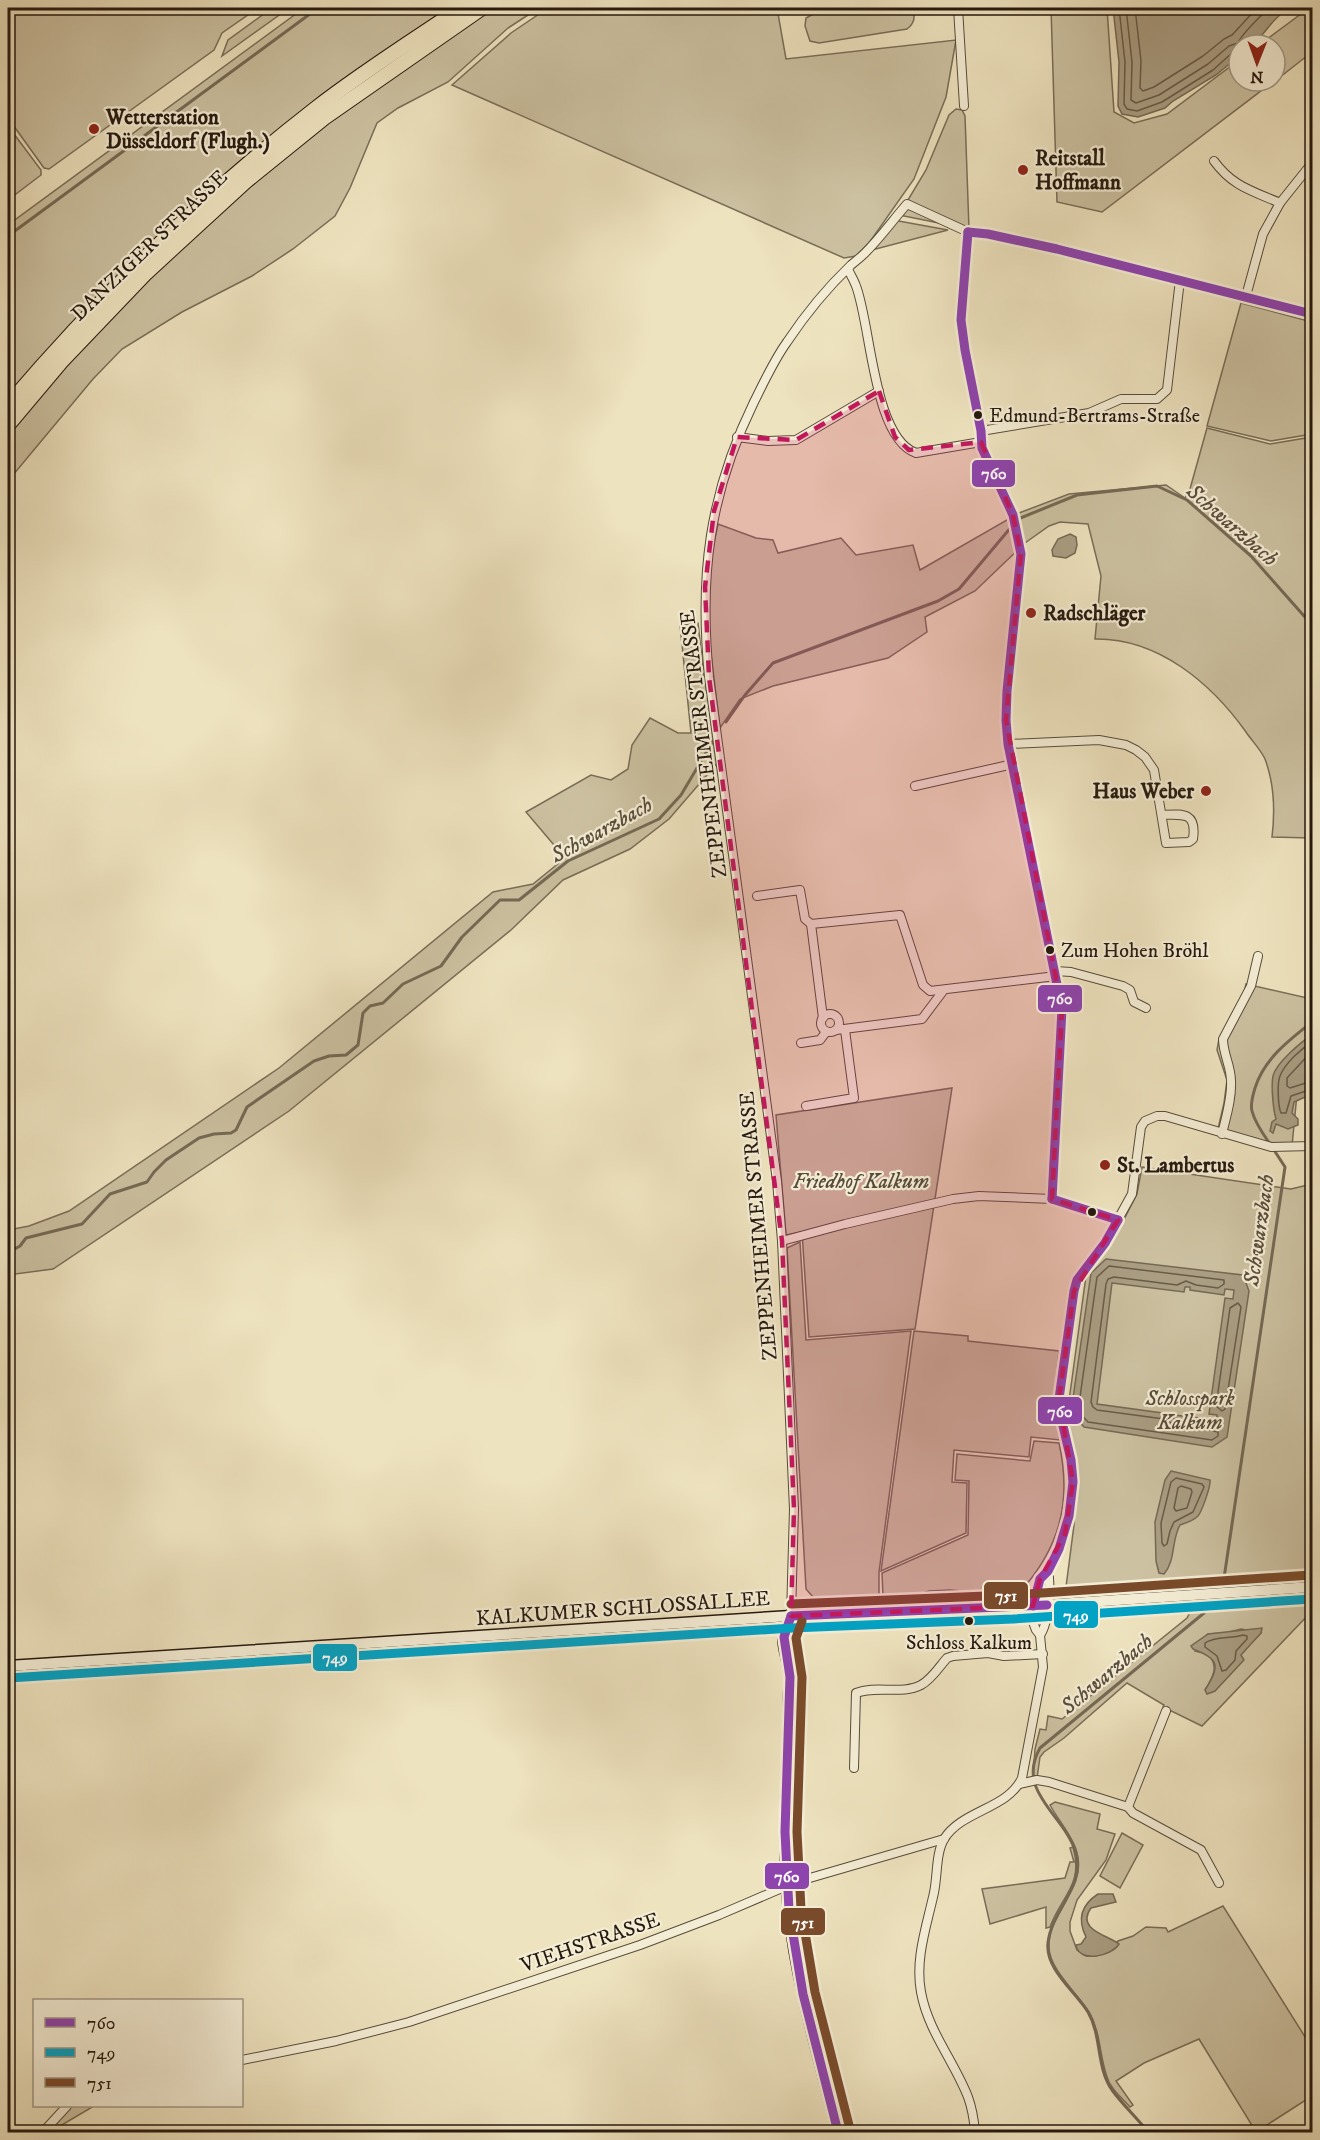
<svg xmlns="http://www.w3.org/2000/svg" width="1320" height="2140" font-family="'IM FELL DW Pica',serif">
<rect width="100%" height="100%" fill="#eee3bf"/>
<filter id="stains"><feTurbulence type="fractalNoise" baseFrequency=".00333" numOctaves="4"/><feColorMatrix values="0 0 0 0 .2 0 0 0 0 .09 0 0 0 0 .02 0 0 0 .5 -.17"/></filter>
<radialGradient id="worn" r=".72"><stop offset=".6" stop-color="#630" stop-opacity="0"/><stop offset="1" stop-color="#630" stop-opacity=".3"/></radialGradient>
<g fill="#ccc1a1" stroke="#796d58" stroke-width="1.5" fill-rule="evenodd">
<polygon points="8,8 258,8 222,33 214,50 49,169 44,168 8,118"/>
<polygon points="272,8 289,8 222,56 228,40"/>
<polygon points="304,8 539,8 508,28 448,82 398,108 377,123 350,188 335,216 293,249 252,276 182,312 122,349 93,379 8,481 8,225"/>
<polygon points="548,8 777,8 786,59 956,40 946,97 914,179 869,243 856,256 844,258 452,85 511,33"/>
<path d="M850 8H913C915 17 915 23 907 29L819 43 810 41 805 26 806 18 815 13Z"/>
<polygon points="1051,8 1107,8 1114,112 1134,123 1167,114 1239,60 1239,81 1274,81 1102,212 1057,202"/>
<polygon points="1309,8 1312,8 1312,52 1275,81 1275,45 1259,45"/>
<polygon points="956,109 962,110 965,116 969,229 899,215 926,170 949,115"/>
<polygon points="8,126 41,170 41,175 8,200"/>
<polygon points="893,220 948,230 872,250"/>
<polygon points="1241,303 1312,322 1312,434 1271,441 1207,426"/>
<path d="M1207 428 1270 444 1312 437V838L1272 837C1275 812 1274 783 1265 759 1261 750 1252 741 1246 732 1211 683 1158 638 1095 639L1101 576 1088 524 1060 522 1049 526 1025 543 975 591 925 617 927 632 888 658 773 686 740 699 720 728 709 637 708 572 718 524 756 538 773 540 778 553 841 538 856 555 913 545 920 570 1019 513 1069 494 1166 485 1185 498 1190 489Z"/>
<polygon points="698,623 704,676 719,761 669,819 630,849 563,880 511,930 289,1111 53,1269 8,1275 8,1230 29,1226 69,1211 279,1068 493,892 533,884 565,858 526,812 591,775 611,780 628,769 632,745 650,718 678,733 691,733 680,625"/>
<polygon points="1246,984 1312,999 1312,1083 1297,1094 1292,1146 1262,1141 1218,1129 1224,1103 1227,1080 1217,1050 1219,1039 1244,993"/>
<polygon points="952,1088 915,1329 809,1337 802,1232 786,1235 776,1115"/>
<polygon points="1142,1167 1291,1189 1312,1184 1312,1581 1076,1595 1066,1587 1074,1525 1075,1457 1066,1423 1086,1276 1122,1223 1137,1194"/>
<polygon points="800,1242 806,1340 911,1331 879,1572 879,1596 836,1599 813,1597 806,1589 787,1248"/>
<polygon points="914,1331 968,1336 968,1341 1059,1351 1053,1406 1060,1440 1031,1437 1029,1457 954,1450 952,1482 967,1483 966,1533 881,1571"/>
<path d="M1034 1441 1059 1443C1072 1502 1060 1548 1019 1593L1000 1594 950 1590 929 1591 914 1596H883L882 1573 968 1535 969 1481 955 1480 957 1454 1030 1461Z"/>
<path d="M1312 1596V1611L1202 1726 1163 1707 1164 1705 1127 1683 1064 1738 1044 1752 1040 1757 1037 1778H1033L1035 1749 1040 1729 1046 1730 1048 1716 1062 1719 1187 1618 1194 1605ZM1241 1629 1261 1633 1205 1690C1213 1678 1220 1665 1207 1654L1195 1651 1208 1634 1225 1633Z"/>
<path d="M1055 1802 1100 1814 1097 1829 1115 1834 1106 1860 1077 1900 1070 1922V1931L1077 1950 1086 1956H1096L1109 1952 1118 1941 1133 1936 1146 1927 1166 1928 1168 1932 1223 1906 1312 2048V2096L1256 2132 1199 2039 1144 2063 1116 2081 1133 2105 1130 2107C1123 2099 1114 2092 1109 2082 1099 2060 1102 2034 1089 2012 1078 1994 1049 1969 1049 1947 1048 1912 1087 1889 1077 1853 1074 1838 1058 1820 1050 1805Z"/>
<polygon points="1122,1833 1143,1845 1120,1888 1100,1876"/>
<path d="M1073 1847C1084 1885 1061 1896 1050 1927L1046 1928V1907L990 1924 982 1889 1065 1878 1070 1862H1074L1070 1848Z"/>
<polygon points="68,2106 94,2106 50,2132 44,2132"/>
</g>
<g fill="#aa9e83" stroke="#756955" stroke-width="1.5" fill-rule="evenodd">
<path d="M1113 8H1297C1292 11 1284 11 1280 15 1264 28 1262 45 1239 45V54L1233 61 1216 75 1173 101 1165 108 1138 117 1122 114 1118 106 1119 62Z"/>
<polygon points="1070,534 1076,537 1077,545 1075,553 1066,558 1053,556 1052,550 1058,539"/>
<path d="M1312 1035V1067L1310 1068V1074L1312 1075V1094L1294 1102 1292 1113 1298 1119V1125L1288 1129 1276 1124 1273 1133 1270 1131 1272 1122 1276 1119C1273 1109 1271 1085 1273 1076 1276 1063 1301 1042 1312 1035Z"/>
<path d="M1106 1259 1243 1275 1249 1291 1227 1437 1212 1447 1084 1427 1071 1412 1091 1273ZM1112 1283 1184 1292 1185 1287H1190V1290L1224 1295 1225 1289 1234 1290 1233 1299 1225 1298 1209 1414 1217 1415 1216 1425 1207 1424V1419L1175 1415 1174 1418 1171 1417 1170 1414 1097 1404Z"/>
<path d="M1171 1471 1210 1480C1211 1486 1202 1511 1198 1516 1193 1521 1186 1523 1180 1525 1171 1541 1176 1560 1164 1574L1159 1573 1156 1561 1155 1522 1165 1480Z"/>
<path d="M1262 1628 1261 1633 1241 1655 1244 1660 1215 1691 1207 1694 1205 1690C1220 1666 1220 1659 1193 1649L1191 1646 1208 1634Z"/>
<path d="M1098 1894H1113L1116 1902 1091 1908C1075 1930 1110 1936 1119 1944 1112 1956 1079 1964 1076 1945L1081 1944 1086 1937C1077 1919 1081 1905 1098 1894Z"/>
</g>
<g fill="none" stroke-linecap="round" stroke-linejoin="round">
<g stroke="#685c49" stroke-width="1.5">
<polyline points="1119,8 1125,62 1124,104 1127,109 1137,111 1162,102 1213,70 1233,52 1239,51"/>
<path d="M1126 8 1132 62 1131 100 1136 103 1159 95 1208 64 1229 46 1238 43C1243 32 1260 17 1269 8"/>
<polyline points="1135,8 1141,61 1140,88 1143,91 1154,87 1203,56 1224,39 1232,35 1257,8"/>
<path d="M1312 1042C1301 1049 1285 1063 1280 1076 1277 1083 1278 1106 1281 1113H1286L1291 1096 1312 1089"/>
<polyline points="1312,1051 1287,1078 1287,1086 1290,1088 1312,1081"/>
<polygon points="1109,1266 1224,1280 1224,1284 1218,1288 1196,1285 1186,1281 1177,1285 1114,1277 1108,1279 1106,1284 1091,1402 1093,1407 1097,1410 1164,1419 1171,1423 1180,1421 1199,1424 1205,1429 1218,1432 1218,1436 1212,1440 1088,1422 1078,1411 1097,1277"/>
<polygon points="1238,1303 1241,1307 1225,1409 1222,1411 1216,1406 1230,1308"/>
<polygon points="1176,1478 1202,1484 1204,1487 1193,1512 1174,1522 1170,1531 1167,1544 1164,1546 1162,1543 1161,1523 1171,1482"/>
<polygon points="1181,1486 1191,1489 1192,1492 1187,1508 1176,1511 1174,1508 1178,1488"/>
<path d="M1243 1635 1247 1636V1639L1236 1651 1235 1660 1226 1670 1222 1671 1217 1656 1205 1647V1643C1215 1636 1231 1639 1243 1635Z"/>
</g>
<g stroke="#756955" stroke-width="3">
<polyline points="8,236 318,8"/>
<polyline points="726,722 745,695 773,663 938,601 959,589 1018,519 1077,495 1157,486 1187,500 1251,556 1312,625"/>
<path d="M1270 1144C1263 1134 1255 1123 1252 1111 1250 1104 1253 1095 1255 1088 1264 1059 1289 1040 1312 1022"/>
<polyline points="8,1249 11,1251 20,1246 26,1238 82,1224 110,1194 147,1182 154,1172 166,1160 199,1138 214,1134 231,1133 236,1130 247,1107 314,1061 329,1056 346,1055 358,1045 363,1013 370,1006 383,1003 403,984 441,966 462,937 500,900 519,900 568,861 659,819 681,795 713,741"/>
<polyline points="1220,1590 1223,1585 1285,1167 1274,1150"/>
<path d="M1148 2132C1137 2118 1123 2105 1112 2090 1096 2067 1102 2036 1088 2012 1075 1991 1045 1969 1048 1943 1051 1911 1085 1887 1076 1853 1065 1815 1015 1792 1040 1748L1204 1613 1214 1603 1217 1596"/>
</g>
<g stroke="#584c3b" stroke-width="10">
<g id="street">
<polyline points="958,8 964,106"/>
<path d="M1214 161C1233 187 1253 191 1280 203"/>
<polyline points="968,232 961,320 965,350 981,431 982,448 1013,515 1021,554 1007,691 1006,720 1008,744 1062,1009 1052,1199"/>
<path d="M848 269C850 274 854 280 856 286 871 324 873 438 916 453L981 442"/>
<polyline points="1246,296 1263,234 1280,203 1312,163"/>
<polyline points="981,431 1089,413 1121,399 1157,399 1167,390 1180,280"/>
<polyline points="737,437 768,441 796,440 879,391"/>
<path d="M1008 744 1099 740 1126 745 1136 750 1145 757 1154 770 1166 843 1189 842 1193 839C1197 812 1183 814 1162 815"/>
<polyline points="915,786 1013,764"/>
<polyline points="757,896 800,890 805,919 811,924 823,1018"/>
<polyline points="811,924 900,915 923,985 930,991 1056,976"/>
<polyline points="1055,971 1071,972 1123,986 1130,990 1134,1002 1146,1008"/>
<circle cx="830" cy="1023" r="9"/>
<polyline points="836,1030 922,1019 943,991"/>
<polyline points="801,1043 820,1040 826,1032"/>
<polyline points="806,1106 854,1098 845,1030"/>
<path d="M1222 1134C1226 1117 1232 1098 1231 1081 1231 1066 1223 1054 1223 1039L1251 986 1258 956"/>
<polyline points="782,1241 845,1224 953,1199 979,1196 1052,1199 1118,1220"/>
<path d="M791 1616 794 1509 782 1241 777 1181 709 677C699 576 709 494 754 402 764 382 774 360 787 342 805 315 828 287 851 265 856 261 861 257 865 253 880 238 893 220 907 204L968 232 988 234 1057 249 1312 314"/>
<path d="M1040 1635C1049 1623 1051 1585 1048 1571"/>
<path d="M854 1768 856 1693C876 1685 902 1695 921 1685 931 1680 940 1666 947 1658L953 1656 988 1653 1004 1656 1043 1654"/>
<polyline points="1019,1784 1037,1780 1049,1782 1128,1807 1133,1813 1201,1850 1219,1883"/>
<polyline points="1128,1807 1166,1711"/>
<polyline points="242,2060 336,2041 409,2022 640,1945 719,1915 796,1882 944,1839"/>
<polyline points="43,2132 67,2106"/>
<path d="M975 2132C974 2120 972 2108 968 2097 954 2061 928 2031 921 1992 915 1960 926 1928 933 1897 938 1879 935 1855 944 1839 962 1810 1008 1809 1022 1778L1043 1667 1040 1635 1036 1630 1033 1622V1606L1040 1579 1048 1571 1065 1534 1073 1482 1071 1460 1060 1413 1059 1399 1074 1291 1077 1280 1105 1243 1132 1194 1141 1127 1145 1121 1157 1116H1165L1271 1147 1312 1146"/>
</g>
</g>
<g stroke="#26190f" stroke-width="13">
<g id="secondary">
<path d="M791 1616C778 1639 785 1645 789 1669 791 1679 789 1690 789 1700 789 1769 781 1843 789 1910 797 1986 820 2059 838 2132"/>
<polyline points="8,1666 791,1616 1012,1607 1312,1587"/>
<path d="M790 1668C796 1652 800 1631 791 1616"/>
</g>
</g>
<g stroke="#26190f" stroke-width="16">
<g id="highway">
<path d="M8 405C100 297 203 196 315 109 361 73 412 41 461 8"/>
<polyline points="8,425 61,362 146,273 245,182 324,118 482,8"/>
</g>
</g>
<use href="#street" stroke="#f4edd5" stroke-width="8"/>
<use href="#secondary" stroke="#f4edd5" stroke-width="10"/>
<use href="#highway" stroke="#eee3bf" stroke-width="14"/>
<g stroke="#f4edd5" stroke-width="14">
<g id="bus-1">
<polyline points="968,232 961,320 965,350 981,431 982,448 1013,515 1021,554 1007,691 1006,720 1008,744 1062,1009 1052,1199"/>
<polyline points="968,232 988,234 1057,249 1312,314"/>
<polyline points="1052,1199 1118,1220"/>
<polyline points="1033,1606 1040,1579 1048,1571 1059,1549 1069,1516 1073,1482 1071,1460 1060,1413 1059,1399 1074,1291 1077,1280 1105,1243 1118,1220"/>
<polyline points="791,1616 784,1637 790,1677 785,1832 789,1910 803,1994 838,2132"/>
<polyline points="791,1616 1047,1605"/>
</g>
</g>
<g stroke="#f4edd5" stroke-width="14">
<polyline id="bus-2" points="9,1678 792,1628 1013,1619 1312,1599"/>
</g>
<g stroke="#f4edd5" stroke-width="14">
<g id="bus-3">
<polyline points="791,1604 1011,1595 1311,1575"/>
<polyline points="802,1621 796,1638 802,1677 797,1832 801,1909 815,1992 850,2129"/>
</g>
</g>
<use href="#bus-1" stroke="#8e44ad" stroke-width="9"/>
<use href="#bus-2" stroke="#02a2c4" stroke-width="9"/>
<use href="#bus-3" stroke="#7a4b2a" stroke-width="9"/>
</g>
<path fill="#c2185b" fill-opacity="0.2" stroke="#c2185b" stroke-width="4.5" stroke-dasharray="12 8" stroke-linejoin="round" d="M879 391 895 437 909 450 981 442 1013 515 1021 554 1006 720 1062 1009 1052 1199 1118 1220 1074 1291 1059 1399 1073 1482 1065 1534 1040 1579 1033 1606 791 1616 794 1509 782 1241 709 677 705 587 714 511 737 437 796 440Z"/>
<g fill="#8f2418" stroke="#f4edd5" stroke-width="2">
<circle cx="94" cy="129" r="6"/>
<circle cx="1023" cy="170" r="6"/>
<circle cx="1031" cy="613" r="6"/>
<circle cx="1206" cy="791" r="6"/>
<circle cx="1105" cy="1165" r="6"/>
</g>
<g fill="#26190f" stroke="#f4edd5" stroke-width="2">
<circle cx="978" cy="415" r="5"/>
<circle cx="1050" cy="950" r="5"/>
<circle cx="1092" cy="1212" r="5"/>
<circle cx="969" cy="1621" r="5"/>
</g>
<g text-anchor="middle" stroke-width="4.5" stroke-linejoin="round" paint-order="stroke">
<g font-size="20" fill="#26190f" stroke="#f4edd5" text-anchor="start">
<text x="989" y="422">Edmund-Bertrams-Straße</text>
<text x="1061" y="957">Zum Hohen Bröhl</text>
<text x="969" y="1649" text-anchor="middle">Schloss Kalkum</text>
</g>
<g font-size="21" font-weight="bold" fill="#26190f" stroke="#f4edd5" text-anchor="start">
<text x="106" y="124">Wetterstation<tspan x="106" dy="24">Düsseldorf (Flugh.)</tspan></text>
<text x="1035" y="165">Reitstall<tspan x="1035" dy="24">Hoffmann</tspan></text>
<text x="1043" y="620">Radschläger</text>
<text x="1194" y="798" text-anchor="end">Haus Weber</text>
<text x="1117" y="1172">St. Lambertus</text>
</g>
<g font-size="21" fill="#26190f" stroke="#f4edd5">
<text transform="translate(149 245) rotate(-44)" y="7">DANZIGER STRASSE</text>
<text transform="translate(703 744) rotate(-97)" y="7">ZEPPENHEIMER STRASSE</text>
<text transform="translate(758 1226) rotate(-95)" y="7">ZEPPENHEIMER STRASSE</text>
<text transform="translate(623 1608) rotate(-4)" y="7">KALKUMER SCHLOSSALLEE</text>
<text transform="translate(590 1942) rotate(-19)" y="7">VIEHSTRASSE</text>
</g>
<g font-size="21" font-style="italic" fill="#584b3b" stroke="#f4edd5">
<text x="861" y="1188">Friedhof Kalkum</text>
<text x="1190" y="1405">Schlosspark<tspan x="1190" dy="24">Kalkum</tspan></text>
</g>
<g font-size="22" font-style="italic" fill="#5b4e3d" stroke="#f4edd5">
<text transform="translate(1233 524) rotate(41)" y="8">Schwarzbach</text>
<text transform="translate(601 829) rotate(-29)" y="8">Schwarzbach</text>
<text transform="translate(1258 1230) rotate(-82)" y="8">Schwarzbach</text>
<text transform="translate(1106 1673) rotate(-40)" y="8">Schwarzbach</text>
</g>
</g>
<g stroke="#f4edd5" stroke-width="2">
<rect x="971" y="459" width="45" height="29" rx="6" fill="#8e44ad"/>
<rect x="1037" y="984" width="46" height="29" rx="6" fill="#8e44ad"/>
<rect x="1037" y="1396" width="46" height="29" rx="6" fill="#8e44ad"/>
<rect x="983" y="1581" width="46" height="29" rx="6" fill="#7a4b2a"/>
<rect x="1053" y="1600" width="46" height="29" rx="6" fill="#02a2c4"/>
<rect x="312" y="1643" width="46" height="29" rx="6" fill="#02a2c4"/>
<rect x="764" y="1862" width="46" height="28" rx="6" fill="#8e44ad"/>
<rect x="780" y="1907" width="46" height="29" rx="6" fill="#7a4b2a"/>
</g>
<g font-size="16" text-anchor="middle" font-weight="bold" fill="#fff">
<text x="994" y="479">760</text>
<text x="1060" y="1004">760</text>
<text x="1060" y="1417">760</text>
<text x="1006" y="1601">751</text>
<text x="1076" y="1621">749</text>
<text x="335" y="1663">749</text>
<text x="787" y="1882">760</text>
<text x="803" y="1928">751</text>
</g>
<rect width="1320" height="2140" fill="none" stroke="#eee3bf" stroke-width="30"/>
<rect x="9" y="9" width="1302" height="2122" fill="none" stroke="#26190f" stroke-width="3"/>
<rect x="15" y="15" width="1290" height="2110" fill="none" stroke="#26190f" stroke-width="1.5"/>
<rect x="33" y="1999" width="210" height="108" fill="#f4edd5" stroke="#a29886" stroke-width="1.5"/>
<rect x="45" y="2018" width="30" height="9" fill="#8e44ad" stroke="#a29886" stroke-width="1.5"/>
<text x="87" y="2029" font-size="18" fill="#26190f">760</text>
<rect x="45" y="2048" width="30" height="9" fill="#02a2c4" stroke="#a29886" stroke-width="1.5"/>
<text x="87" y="2059" font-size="18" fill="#26190f">749</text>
<rect x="45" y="2078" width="30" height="9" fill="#7a4b2a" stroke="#a29886" stroke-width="1.5"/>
<text x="87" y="2089" font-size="18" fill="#26190f">751</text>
<g transform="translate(1257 63) rotate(181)"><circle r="28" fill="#f4edd5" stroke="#a29886" stroke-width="1.5"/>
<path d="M0-4.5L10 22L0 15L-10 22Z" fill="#8f2418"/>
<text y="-9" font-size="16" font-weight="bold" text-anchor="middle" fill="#26190f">N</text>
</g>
<rect width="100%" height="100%" filter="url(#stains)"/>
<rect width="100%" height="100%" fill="url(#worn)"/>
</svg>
